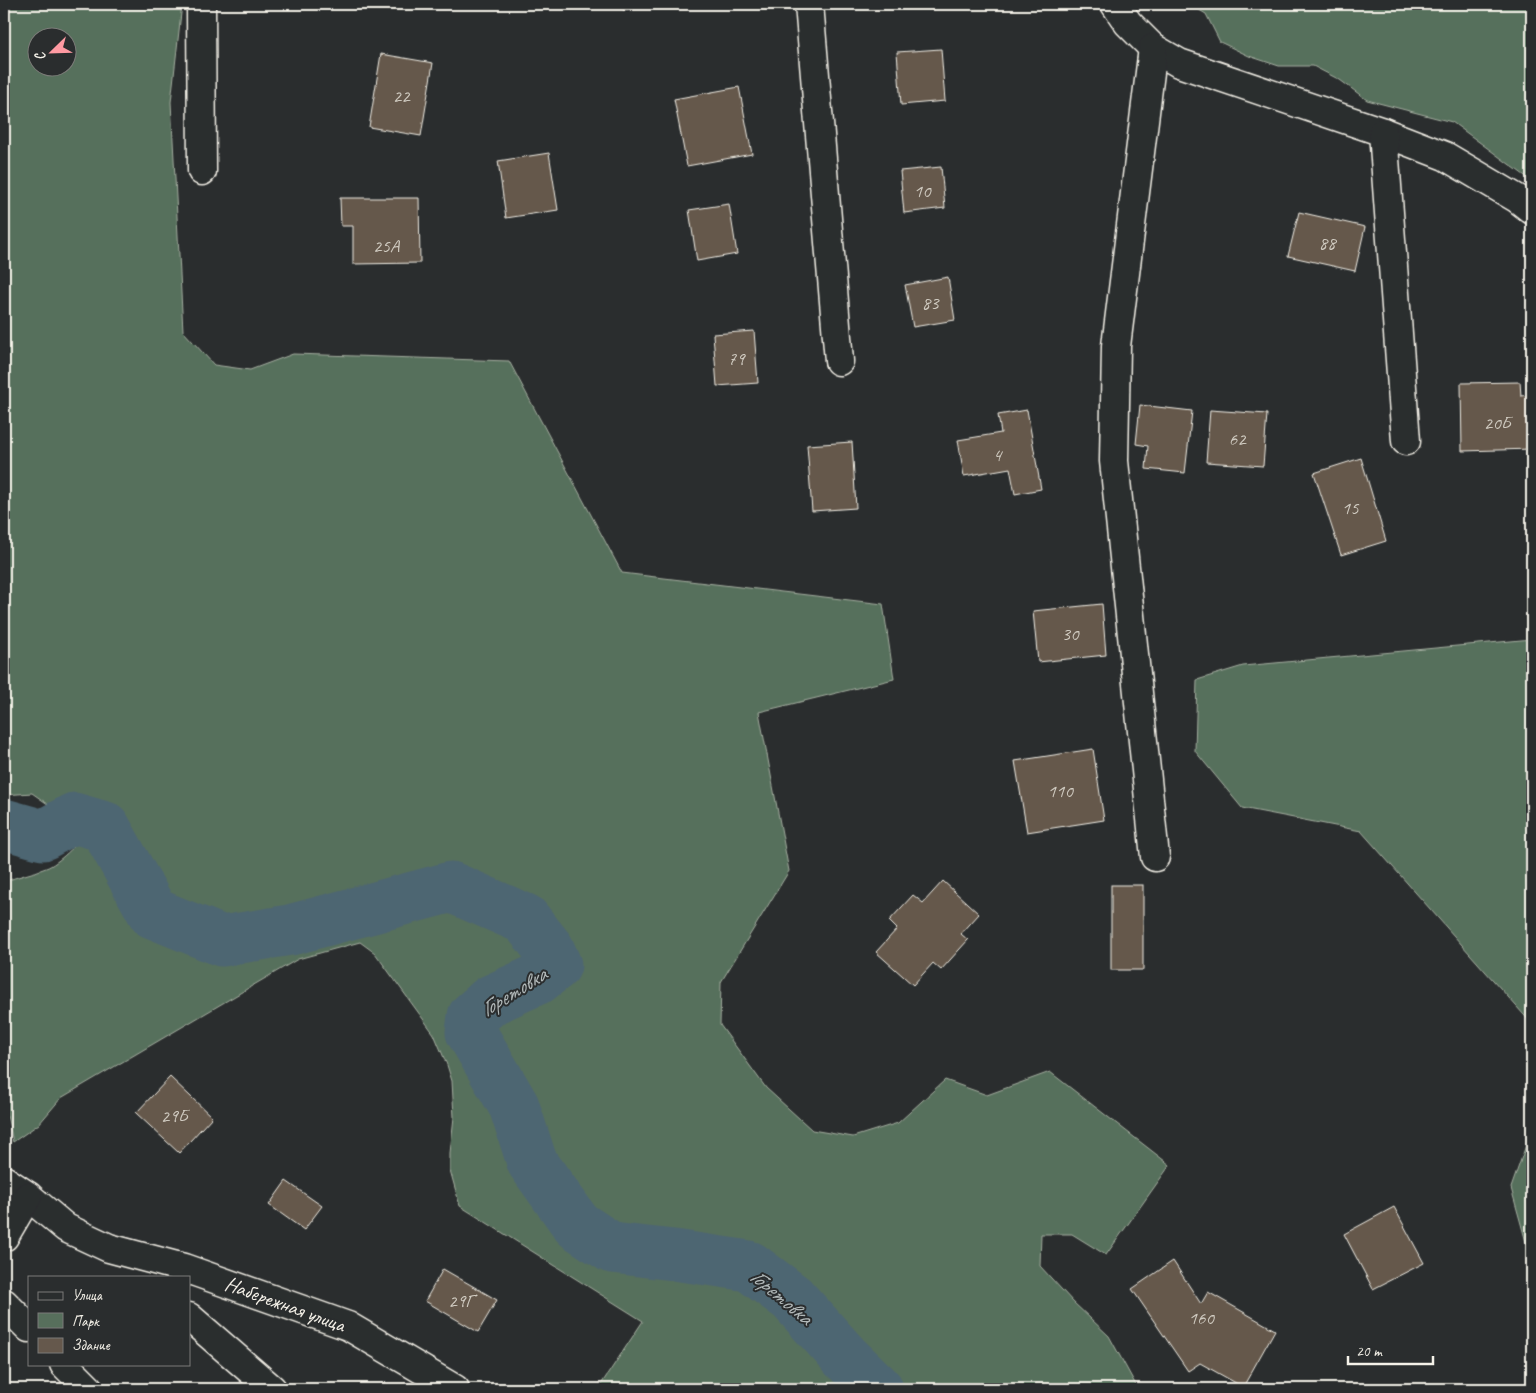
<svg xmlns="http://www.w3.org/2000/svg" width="1536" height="1393" font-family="Caveat,sans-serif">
<rect width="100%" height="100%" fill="#2a2d2e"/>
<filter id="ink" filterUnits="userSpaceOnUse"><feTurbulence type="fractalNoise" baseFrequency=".02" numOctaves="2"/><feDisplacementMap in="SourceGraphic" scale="10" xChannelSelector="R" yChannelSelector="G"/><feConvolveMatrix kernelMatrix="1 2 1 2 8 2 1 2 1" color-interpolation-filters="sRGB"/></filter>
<g filter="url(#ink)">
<g fill="#576f5c" stroke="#a6b0a2" fill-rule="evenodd">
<path d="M4 4H182L171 102 183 331 214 365 250 370 293 354 509 361 622 573 883 604 894 679 759 712 789 871 721 982 720 1025 766 1088 812 1130 853 1137 898 1123 945 1080 987 1095 1050 1072 1170 1165 1106 1255 1072 1234H1041L1040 1266 1073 1302 1109 1336 1138 1389H598L643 1321 460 1206 450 1170V1153L454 1117 452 1081 447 1065 434 1034 375 953 360 942 298 959 61 1098 39 1124 13 1142 6 1111 4 1109V882C17 876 32 874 46 868 58 864 78 843 88 832L32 793 4 795ZM38 38H68V68H38Z"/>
<polygon points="1189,4 1532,4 1532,181 1452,122 1367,100 1340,80 1313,66 1279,66 1249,56 1220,42 1206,14"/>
<polygon points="1532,639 1532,1024 1361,831 1242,808 1195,751 1197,680 1243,666"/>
<polygon points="1532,1128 1532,1249 1526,1242 1511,1188"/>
</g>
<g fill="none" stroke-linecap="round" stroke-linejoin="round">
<polyline stroke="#4e6672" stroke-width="51" points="4,824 43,835 74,818 105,827 153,913 222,941 290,930 451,887 525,919 549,949 556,965 538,979 491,1000 473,1016 471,1032 514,1106 532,1162 577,1225 612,1248 674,1255 749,1266 792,1298 845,1357 878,1389"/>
</g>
<g fill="#65584c" stroke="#f4f1e8">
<polygon points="621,4 655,4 623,10"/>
<polygon points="941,49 945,101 901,105 897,52"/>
<polygon points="381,54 433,63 421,136 369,127"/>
<polygon points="739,87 752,154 687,166 674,99"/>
<polygon points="549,153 558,210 506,218 498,161"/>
<polygon points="941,167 945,208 904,213 900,171"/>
<polygon points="340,198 419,198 420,263 353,264 353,226 341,226"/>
<polygon points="729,204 737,254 697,261 689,210"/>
<polygon points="1299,212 1365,227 1355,271 1288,256"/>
<polygon points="948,277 955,320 913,327 905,285"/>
<polygon points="754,331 758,383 717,386 713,334"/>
<polygon points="1520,382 1521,396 1532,395 1532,449 1462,451 1461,383"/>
<polygon points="1140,405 1192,411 1185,473 1146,469 1148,446 1136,444"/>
<polygon points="1027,410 1041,489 1015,494 1010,468 964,476 958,440 1001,433 998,415"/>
<polygon points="1210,410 1267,414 1263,466 1206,462"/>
<polygon points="852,442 856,508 812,511 807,445"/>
<polygon points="1361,458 1386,541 1341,555 1314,473"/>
<polygon points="1102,604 1106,655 1038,662 1033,611"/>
<polygon points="1093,749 1104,820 1027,832 1015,761"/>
<polygon points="943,881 979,914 961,934 968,940 941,970 933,963 913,985 876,952 897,929 889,921 913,895 923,903"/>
<rect x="1111" y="885" width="32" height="85"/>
<polygon points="170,1077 212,1117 179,1153 136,1113"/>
<polygon points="286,1181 322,1206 304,1230 269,1205"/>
<polygon points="1394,1207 1424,1263 1373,1289 1344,1234"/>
<polygon points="1173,1261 1201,1304 1208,1292 1275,1330 1243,1387 1200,1363 1188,1371 1132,1289"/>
<polygon points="443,1269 497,1300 478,1332 425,1301"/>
</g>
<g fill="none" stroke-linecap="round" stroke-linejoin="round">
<g stroke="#f4f1e8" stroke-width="31">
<g id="minor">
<polyline points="201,4 202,171"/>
<polyline points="809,4 839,361"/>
<polyline points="1115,4 1128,23 1153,48 1179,63 1383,132 1445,156 1518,199 1532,210"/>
<polyline points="1153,48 1116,346 1114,461 1155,857"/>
<polyline points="1383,132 1406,441"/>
<polyline points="4,1180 28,1196 66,1228 109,1248 184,1268 348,1326 455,1389"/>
<polyline points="4,1237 28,1196"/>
<polyline points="4,1303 29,1328"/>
<polyline points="189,1317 272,1389"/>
<polyline points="64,1364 89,1389"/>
</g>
</g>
<use href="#minor" stroke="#2a2d2e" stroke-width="28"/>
</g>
</g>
<g text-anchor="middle" stroke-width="4" stroke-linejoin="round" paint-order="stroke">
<g font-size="19" fill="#d0cbc1">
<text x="401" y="102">22</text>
<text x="922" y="197">10</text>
<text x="1327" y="249">88</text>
<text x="386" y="252">25А</text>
<text x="930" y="309">83</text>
<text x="736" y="365">79</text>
<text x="1497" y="429">20Б</text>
<text x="1237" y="445">62</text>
<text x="997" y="461">4</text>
<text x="1350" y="514">15</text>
<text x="1070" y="640">30</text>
<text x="1060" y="797">110</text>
<text x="174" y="1122">29Б</text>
<text x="461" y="1307">29Г</text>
<text x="1201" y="1324">160</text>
</g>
<g font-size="21" fill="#f4f1e8" stroke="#2a2d2e">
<text transform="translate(285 1304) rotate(20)" y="7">Набережная улица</text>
</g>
<g font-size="22" font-style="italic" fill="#b2b9b9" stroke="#2a2d2e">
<text transform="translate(513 991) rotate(-32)" y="8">Горетовка</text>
<text transform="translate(782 1296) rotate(40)" y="8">Горетовка</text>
</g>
</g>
<rect width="1536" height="1393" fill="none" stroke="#2a2d2e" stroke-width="20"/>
<rect x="10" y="10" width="1516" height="1373" fill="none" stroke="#f4f1e8" stroke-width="2" filter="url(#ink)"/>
<rect x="28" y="1276" width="162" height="90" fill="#2a2d2e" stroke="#7b7b78"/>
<rect x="38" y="1292" width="25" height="8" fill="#2a2d2e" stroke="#7b7b78"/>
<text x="72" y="1300" font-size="15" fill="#f4f1e8">Улица</text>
<rect x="38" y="1313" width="25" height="15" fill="#576f5c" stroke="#7b7b78"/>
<text x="72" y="1326" font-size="15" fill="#f4f1e8">Парк</text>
<rect x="38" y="1338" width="25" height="15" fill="#65584c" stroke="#7b7b78"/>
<text x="72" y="1350" font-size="15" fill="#f4f1e8">Здание</text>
<g transform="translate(52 52) rotate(247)"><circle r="24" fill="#2a2d2e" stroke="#7b7b78"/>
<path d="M0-4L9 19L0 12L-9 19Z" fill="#ff9aa2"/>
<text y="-8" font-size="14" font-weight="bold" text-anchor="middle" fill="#f4f1e8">С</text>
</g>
<path d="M1348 1356v8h85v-8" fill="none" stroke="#f4f1e8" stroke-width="2.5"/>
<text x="1356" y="1356" font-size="15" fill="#f4f1e8" stroke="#2a2d2e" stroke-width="4" paint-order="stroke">20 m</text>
</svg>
